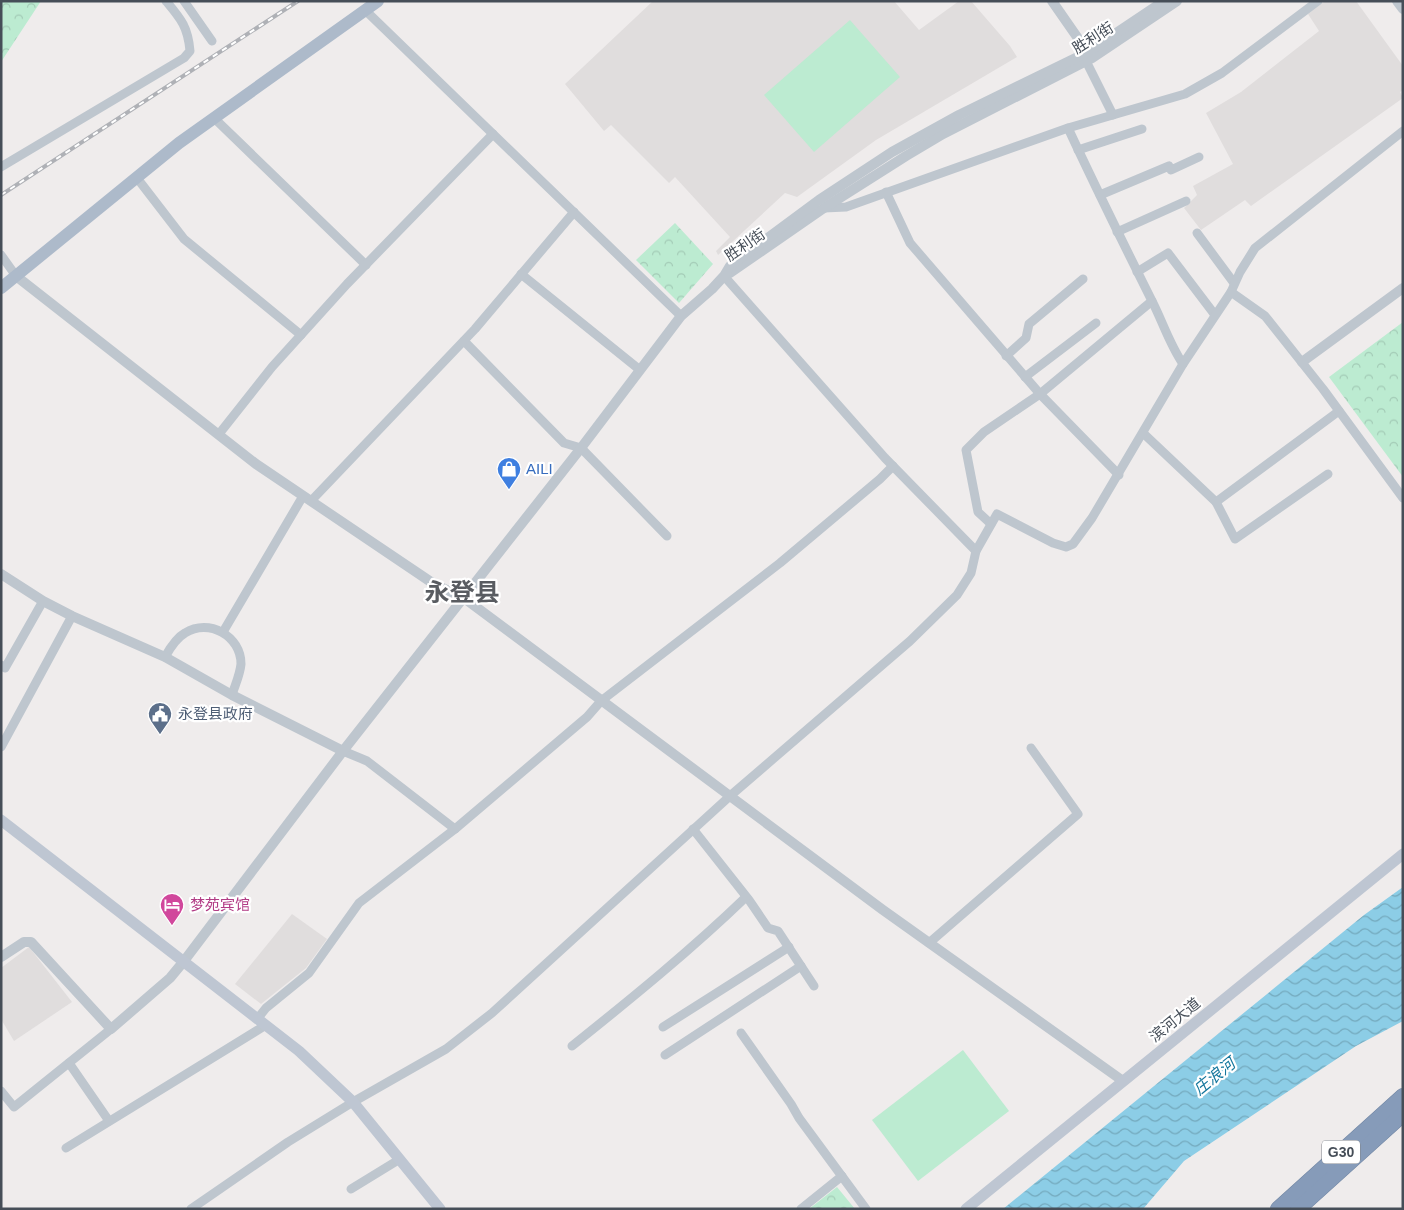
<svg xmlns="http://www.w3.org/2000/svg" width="1404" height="1210" font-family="Arial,'Noto Sans SC',sans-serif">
<defs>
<pattern id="forest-crowns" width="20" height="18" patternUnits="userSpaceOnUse" patternTransform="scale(1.25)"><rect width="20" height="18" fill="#bcebd1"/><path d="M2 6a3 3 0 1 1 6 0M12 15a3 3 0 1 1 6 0" fill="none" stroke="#a3cbb6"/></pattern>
<pattern id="water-waves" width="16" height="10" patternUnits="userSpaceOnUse" patternTransform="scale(1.25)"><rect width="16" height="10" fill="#8ccde6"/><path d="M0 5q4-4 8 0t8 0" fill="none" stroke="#74a9bd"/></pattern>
</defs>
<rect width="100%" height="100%" fill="#efecec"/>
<g fill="#e0dddd">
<polygon points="653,1 894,1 919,30 959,1 971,1 1010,46 1017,57 876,140 797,197 785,193 718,255 716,251 730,237 675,177 669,183 611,125 604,131 565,84"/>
<polygon points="1325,1 1356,1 1403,66 1403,90 1400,92 1403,98 1251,206 1245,200 1201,230 1184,208 1197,195 1193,186 1233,164 1206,113 1241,92 1319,31 1308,14"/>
<polygon points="292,914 327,939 306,968 261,1004 235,984"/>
<polygon points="29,947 72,1002 14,1041 1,1019 1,968"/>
</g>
<g fill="url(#forest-crowns)">
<polygon points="1,1 41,1 1,62"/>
<polygon points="675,223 713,264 679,303 636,260"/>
<polygon points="1403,322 1403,477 1329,377"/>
<polygon points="837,1187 855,1209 809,1209"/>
</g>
<g fill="#bcebd1">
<polygon points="850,20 900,77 814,152 764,95"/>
<polygon points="963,1050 1009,1111 918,1181 872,1120"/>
</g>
<polygon fill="url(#water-waves)" points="1403,887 1403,1021 1356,1046 1184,1161 1143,1209 1003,1209 1364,915"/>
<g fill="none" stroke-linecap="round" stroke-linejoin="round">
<g stroke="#7287a4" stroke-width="16">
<g id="motorway">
<polyline points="1278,1209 1403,1096"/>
<polyline points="1298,1209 1403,1114"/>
</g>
</g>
<g stroke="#bec6ce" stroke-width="9">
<polyline points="184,1 212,41"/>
<polyline points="365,10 681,316"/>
<polyline points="1086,61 1113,115"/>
<polyline points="214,118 366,265"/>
<path d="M1068 128C1095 186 1124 245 1153 303 1163 323 1170 345 1183 364"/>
<polyline points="1078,150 1142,129"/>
<path d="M1 167 184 58 190 51C188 27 181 19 166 1"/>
<polyline points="137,178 184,239 301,335"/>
<polyline points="886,192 910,243 1040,394 1119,475"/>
<polyline points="1100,195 1169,166 1171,170 1199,157"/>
<polyline points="824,208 846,207 1068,128 1185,94 1222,73 1318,1"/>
<polyline points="1117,232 1186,201"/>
<polyline points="1197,233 1234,283"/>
<polyline points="1,255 16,276"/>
<polyline points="1137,272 1168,253 1215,315"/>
<polyline points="521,274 640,370"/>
<polyline points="724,276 885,458 976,551"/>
<polyline points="1231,292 1240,272 1255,248 1403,131"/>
<polyline points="464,341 564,443 581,448 667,536"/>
<polyline points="1006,356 1026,338 1029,324 1083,279"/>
<polyline points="1025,377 1096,323"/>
<polyline points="1143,433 1216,502 1235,539 1328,474"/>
<polyline points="219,434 272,367 347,284 493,134"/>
<polyline points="311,501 475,329 574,212"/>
<polyline points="1216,502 1339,411"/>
<polyline points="991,524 978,512 966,450 984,432 1040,394 1152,301"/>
<polyline points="223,632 303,496"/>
<path d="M165 657C170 648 176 638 185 633 209 618 241 636 241 664 240 675 235 685 232 695"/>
<polyline points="1,665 5,668 43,601"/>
<polyline points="1,747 72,616"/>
<polyline points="343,751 367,761 455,829"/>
<polyline points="693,829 749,900 768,928 778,931 814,986"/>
<polyline points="929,943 1078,814 1031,748"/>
<polyline points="258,1018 266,1008 309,973 359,903 455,829 587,717 601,701 780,563 880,479 893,466"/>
<polyline points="663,1027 789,947"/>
<polyline points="741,1033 791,1104 799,1118 866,1209"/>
<path d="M572 1046C632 998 691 950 746 897"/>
<polyline points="665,1055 801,966"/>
<polyline points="69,1063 109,1121"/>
<polyline points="1,1091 14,1107 111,1029"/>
<polyline points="66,1148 266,1025"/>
<polyline points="351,1189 400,1159"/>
<polyline points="191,1209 288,1142 353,1102 446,1049 492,1013 730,796 910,641 957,595 971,573 976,551 997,514 1053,543 1066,547 1073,544 1092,518 1183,364 1231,292 1265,316 1323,389 1403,498"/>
<polyline points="801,1209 842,1176"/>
</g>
<g stroke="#bec6ce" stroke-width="10">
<polyline points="1052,1 1091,57"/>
<polyline points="1397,1 1403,9"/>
<polyline points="730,273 824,208 906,156 943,134 1092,58 1177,1"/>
<polyline points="16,276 256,464 434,584 464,598 883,910 1123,1081"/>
<polyline points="1302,362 1403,288"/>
<polyline points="1,574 43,601 72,616 165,657 232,695 343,751"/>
<polyline points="1,957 24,942 31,942 111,1029 170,978 184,961 343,751 581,448 681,316 712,289 724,276 730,266 819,200 892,152 959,115 1088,52 1164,1"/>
</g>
<g stroke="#bec6d2" stroke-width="11">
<polyline points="1,820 299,1051 353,1102 440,1209"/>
<polyline points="966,1209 1403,854"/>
</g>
<polyline stroke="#adbaca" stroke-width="12" points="1,288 179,143 378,1"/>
<use href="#motorway" stroke="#869bb9" stroke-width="15"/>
<g stroke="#afb1b6" stroke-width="4">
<polyline id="rail" points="1,195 298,1"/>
</g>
<use href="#rail" stroke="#fff" stroke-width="2" stroke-dasharray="5.5" stroke-linecap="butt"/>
</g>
<defs>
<g id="shop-pin" transform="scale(1.25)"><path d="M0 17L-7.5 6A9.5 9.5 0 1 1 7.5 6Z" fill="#3f7fe0" stroke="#fff"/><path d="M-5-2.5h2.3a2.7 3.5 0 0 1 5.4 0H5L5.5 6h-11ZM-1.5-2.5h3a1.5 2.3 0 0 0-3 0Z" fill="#fff"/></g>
<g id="civic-pin" transform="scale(1.25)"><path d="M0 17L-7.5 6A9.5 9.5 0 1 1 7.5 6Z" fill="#5c6f8a" stroke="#fff"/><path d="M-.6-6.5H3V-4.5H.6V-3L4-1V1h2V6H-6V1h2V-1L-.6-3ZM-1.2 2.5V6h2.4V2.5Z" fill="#fff"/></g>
<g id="hotel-pin" transform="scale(1.25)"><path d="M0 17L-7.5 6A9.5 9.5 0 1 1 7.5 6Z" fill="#d1479c" stroke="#fff"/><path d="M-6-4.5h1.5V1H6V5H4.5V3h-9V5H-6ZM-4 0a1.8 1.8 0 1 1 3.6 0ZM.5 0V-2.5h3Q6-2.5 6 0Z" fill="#fff"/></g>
</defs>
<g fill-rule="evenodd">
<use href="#shop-pin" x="509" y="469"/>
<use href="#civic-pin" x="160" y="714"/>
<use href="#hotel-pin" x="172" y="905"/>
</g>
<g text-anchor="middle" stroke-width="4.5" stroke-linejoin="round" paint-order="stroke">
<rect fill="#fff" stroke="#7e838a" stroke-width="1" x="1322" y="1140.5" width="38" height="23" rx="4"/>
<g font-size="14" font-weight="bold" fill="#464e58">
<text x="1341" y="1157">G30</text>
</g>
<g font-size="15" fill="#464e58" stroke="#fff">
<text transform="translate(1093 38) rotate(-32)" y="5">胜利街</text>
<text transform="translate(745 245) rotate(-34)" y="5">胜利街</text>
<text transform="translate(1175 1020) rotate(-39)" y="5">滨河大道</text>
</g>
<g font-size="15" fill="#366cbe" stroke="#fff" text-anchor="start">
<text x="526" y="474">AILI</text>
</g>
<g font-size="15" fill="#4e5e75" stroke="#fff" text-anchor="start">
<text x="178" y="719">永登县政府</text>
</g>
<g font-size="15" fill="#b23c85" stroke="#fff" text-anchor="start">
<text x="190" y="910">梦苑宾馆</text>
</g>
<g font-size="16" font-style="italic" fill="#15779d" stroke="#fff">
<text transform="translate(1214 1076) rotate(-39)" y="6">庄浪河</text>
</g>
<g font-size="25" font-weight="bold" fill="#595c61" stroke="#fff">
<text x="462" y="601">永登县</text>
</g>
</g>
<rect width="1404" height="1210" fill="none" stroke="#464e58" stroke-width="5"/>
</svg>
